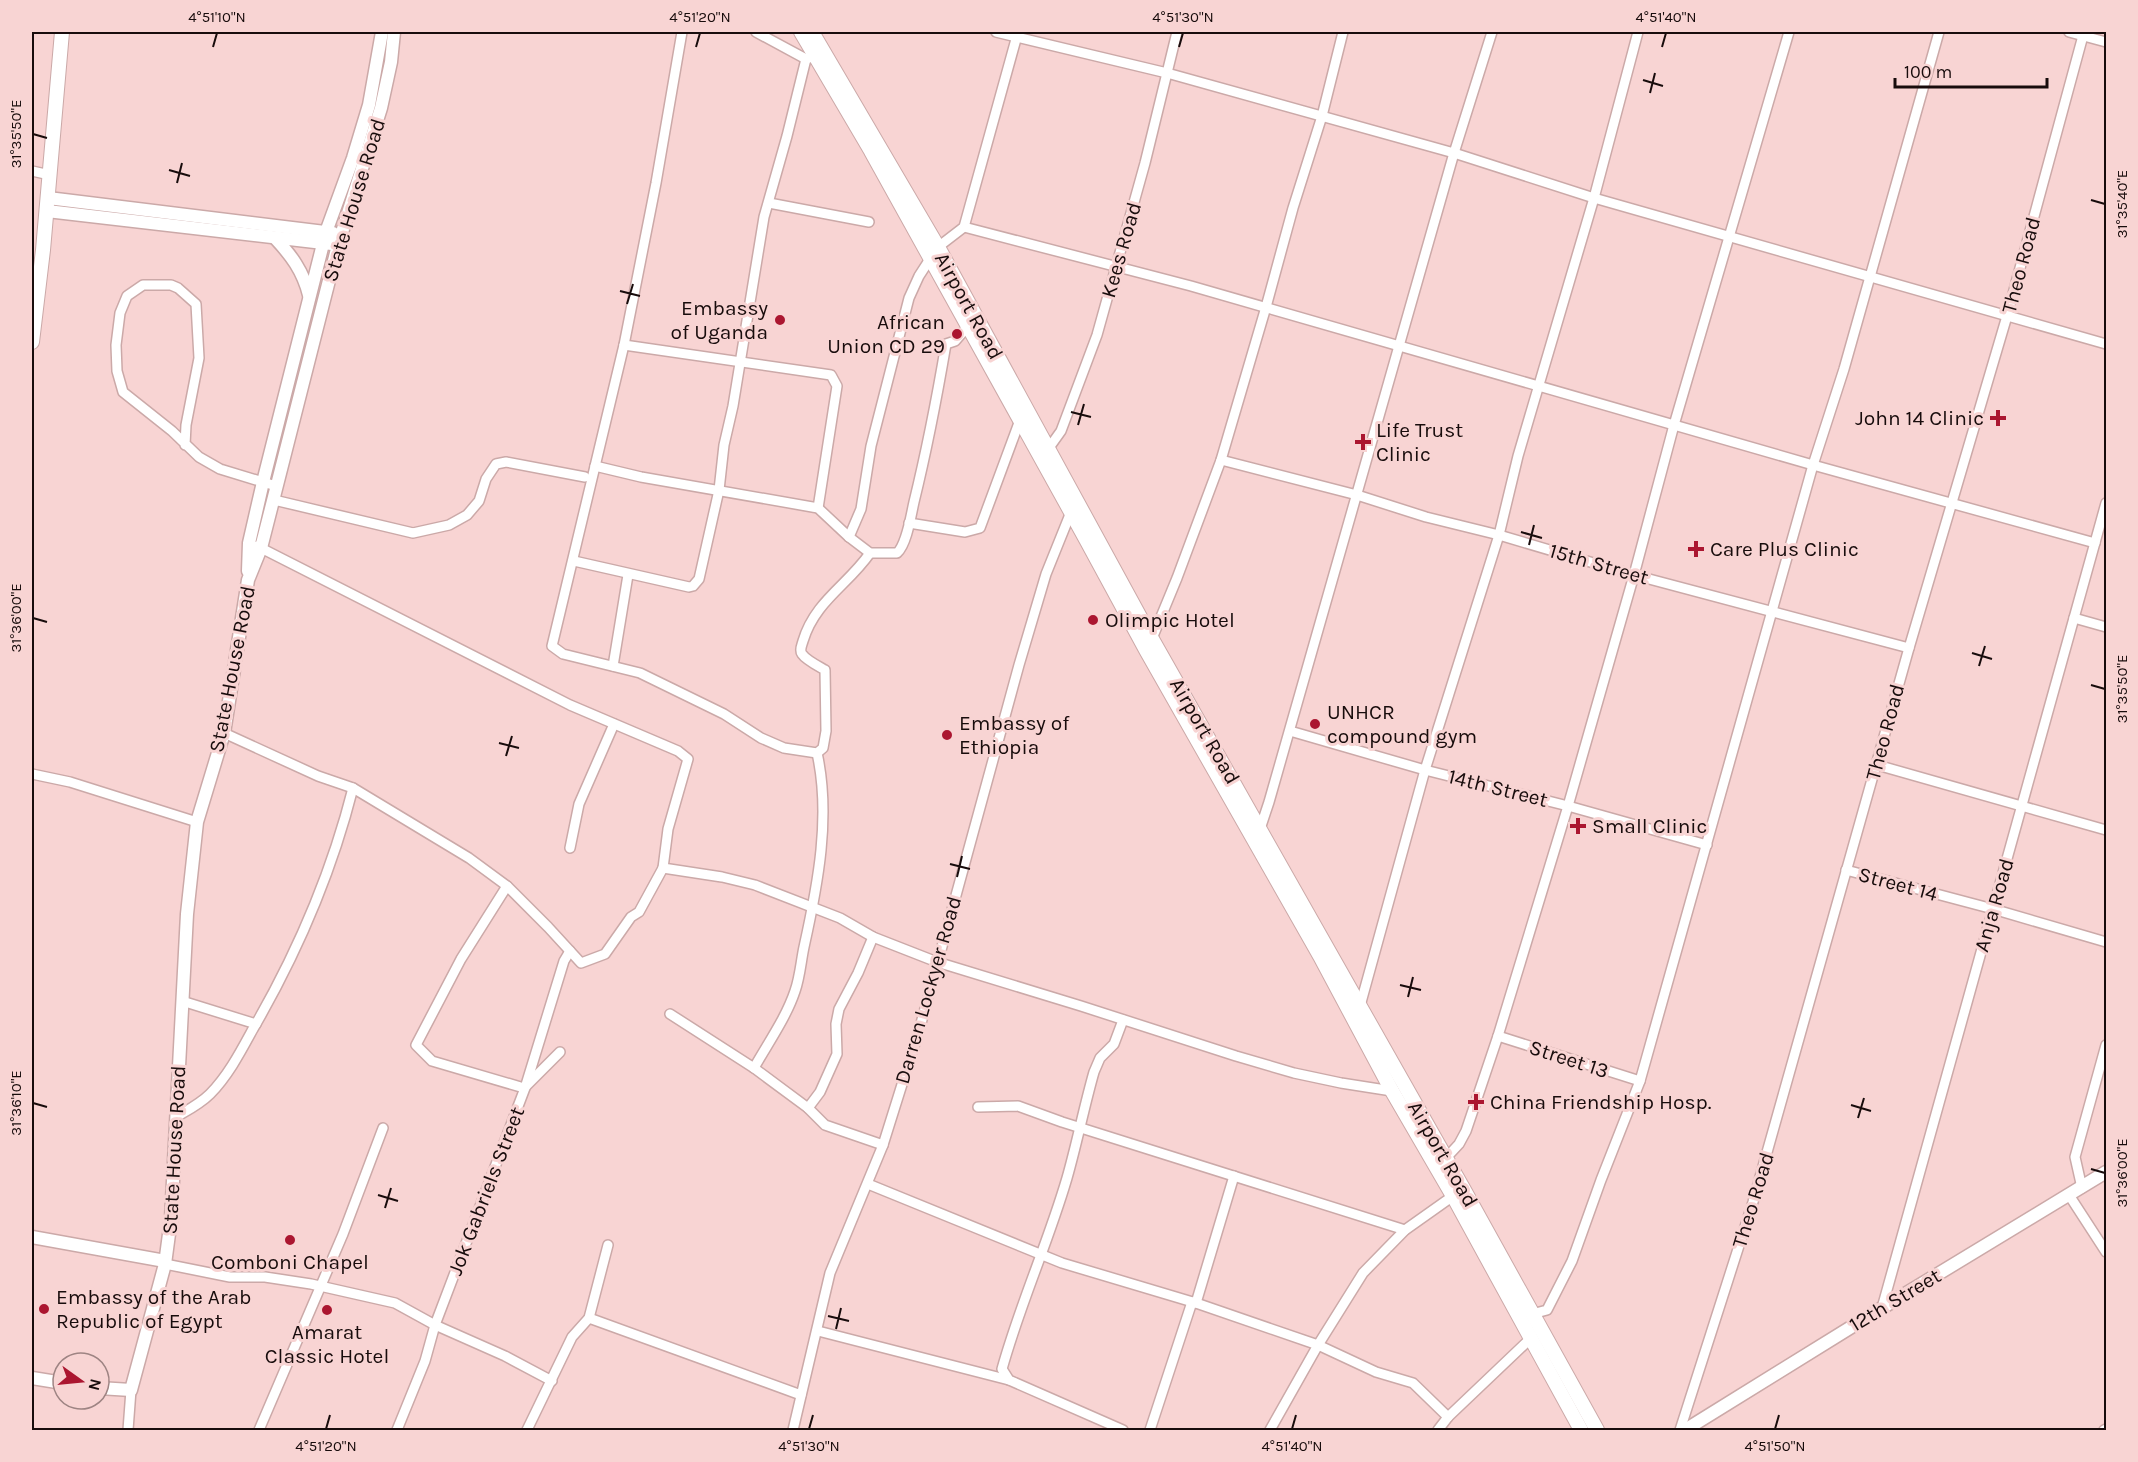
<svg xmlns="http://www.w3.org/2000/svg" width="2138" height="1462" font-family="Karla,sans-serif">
<rect width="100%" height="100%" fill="#f8d4d3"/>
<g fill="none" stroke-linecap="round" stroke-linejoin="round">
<g stroke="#cba9a8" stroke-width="12">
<g id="street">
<path d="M682 32 656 183 624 345 552 646 563 654 640 673 724 714 761 738 784 748 817 753 823 748 826 731 825 670C818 666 806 660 802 654 799 650 802 645 803 641 815 601 848 585 870 553"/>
<polyline points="756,32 806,59 809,58"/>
<polyline points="996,32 1167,73 1454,153 1594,198 2106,344"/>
<polyline points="2069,32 2106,42"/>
<polyline points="32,171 50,175"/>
<polyline points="769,203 869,222"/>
<polyline points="964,227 1191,286 1813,465 2095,543"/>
<polyline points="938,247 964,227 1018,32"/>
<polyline points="624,345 831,375 837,386 818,508"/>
<polyline points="185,445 186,425 199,358 196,304 178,288 171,285 143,285 127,296 120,313 116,345 117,371 123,392 172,431 199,457 220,469 276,486"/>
<polyline points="1046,452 1061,431 1097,335 1145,163 1177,32"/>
<polyline points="1221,460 1357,495 1426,517 1499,535 1634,575 1909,648"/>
<path d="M595 466 641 477 818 508 849 537 870 553H897C907 544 911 515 914 502 927 449 937 397 946 344L955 341 968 326"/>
<polyline points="274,500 413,533 449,525 467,515 479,501 486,479 496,464 506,462 585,477"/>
<polyline points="909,523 965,532 980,528 1020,420"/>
<polyline points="849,537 861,509 871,446 909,298 919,276 930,259"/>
<polyline points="257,546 570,705 678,751 688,759 668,829 663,868 722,877 755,885 840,918 873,937 937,962 1081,1006 1236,1056 1294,1073 1341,1083 1392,1091"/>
<polyline points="574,561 689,587 693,586 699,579 719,490 724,445 733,406 764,217 787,136 806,59"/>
<polyline points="2074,618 2106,627"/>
<polyline points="1151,641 1177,578 1221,460 1266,307 1293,208 1322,116 1343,32"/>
<polyline points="613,666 628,575"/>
<polyline points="1290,731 1425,770 1568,806 1707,845"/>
<polyline points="224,733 318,776 353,788 469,858 507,886 548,927 581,963 605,954 631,917 639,912 663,868"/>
<polyline points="1877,765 2106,830"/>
<polyline points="32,774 70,782 197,822"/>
<polyline points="1260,829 1269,802 1454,153 1492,32"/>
<polyline points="570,848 579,804 614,724"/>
<polyline points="1846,870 1993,909 2106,942"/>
<polyline points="507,886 461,959 416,1045 432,1061 524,1088 560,1052"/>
<polyline points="182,1001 256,1024"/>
<polyline points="1358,1009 1360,1006 1425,770 1499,535 1518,456 1594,198 1638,32"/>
<polyline points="670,1014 754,1068 808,1108 825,1125 883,1145"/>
<path d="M1123 1020 1114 1044 1100 1058 1094 1072C1084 1107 1077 1143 1067 1178 1048 1243 1020 1304 1002 1369L1009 1380 1123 1430"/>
<polyline points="1498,1036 1640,1081"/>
<path d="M754 1068C768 1043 786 1018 795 991 800 977 801 961 804 947 818 884 831 816 817 753"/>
<polyline points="978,1107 1018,1106 1062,1122 1405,1230"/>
<polyline points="808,1108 820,1092 837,1054 836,1024 839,1009 858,973 873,937"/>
<path d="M176 1117C188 1110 200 1104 210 1094 228 1076 241 1051 253 1029 296 955 332 871 353 788"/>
<polyline points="1446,1158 1459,1144 1466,1131 1498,1036 1568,806 1634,575 1674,425 1789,32"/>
<polyline points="868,1184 1062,1263 1196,1303 1318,1345 1376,1372 1413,1383 1448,1417"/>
<polyline points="2082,1188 2075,1157 2106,1045"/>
<polyline points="2069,1195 2106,1252"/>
<polyline points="165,1264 230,1277 265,1277 311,1284 395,1303 435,1325 505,1356 552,1381"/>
<polyline points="1196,1303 1234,1176"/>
<polyline points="1882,1308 2106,503"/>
<polyline points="1532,1314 1547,1310 1572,1261 1601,1180 1640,1081 1813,465 1844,369 1939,32"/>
<polyline points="589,1318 801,1395"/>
<polyline points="818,1331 1009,1380"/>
<polyline points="128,1430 131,1390"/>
<polyline points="259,1430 343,1234 383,1128"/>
<polyline points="397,1430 425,1361 435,1325 525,1088 564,961 570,951"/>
<polyline points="527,1430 572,1337 589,1318 608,1245"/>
<polyline points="793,1430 830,1273 883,1145 920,1027 1019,665 1046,574 1071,512"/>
<polyline points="1150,1430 1192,1302"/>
<polyline points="1270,1430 1318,1345 1363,1273 1405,1230 1453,1196"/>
<polyline points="1438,1430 1448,1417 1530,1339"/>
<polyline points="1680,1430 1753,1202 1909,648 2007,316 2084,32"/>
<polyline points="2104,1430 2106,1429"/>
</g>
</g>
<g stroke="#cba9a8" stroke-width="15">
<g id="secondary">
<polyline points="48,198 333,233"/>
<polyline points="47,211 332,244"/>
<path d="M275 238C291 255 303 271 309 295"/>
<polyline points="248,571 249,543 263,482 326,232 353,158 369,105 382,32"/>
<polyline points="32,1237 165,1261"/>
<polyline points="32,1378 63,1383"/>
<polyline points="99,1388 131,1390 165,1264 171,1219 187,914 197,822 224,733 248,580 261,548 338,245 381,108 391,62 394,32"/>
<polyline points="1685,1430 1882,1308 2106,1172"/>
</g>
</g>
<g stroke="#cba9a8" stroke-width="16">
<g id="primary">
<polyline points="801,32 871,151 1087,541 1146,650 1320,956 1392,1091 1453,1196 1581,1430"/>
<polyline points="812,32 938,247 1152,639 1464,1190 1597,1430"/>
<polyline points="32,342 43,250 62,32"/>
</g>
</g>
<use href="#street" stroke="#fff" stroke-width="9"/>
<use href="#secondary" stroke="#fff" stroke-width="12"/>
<use href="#primary" stroke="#fff" stroke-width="14"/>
</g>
<path fill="none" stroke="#180c0c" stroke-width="2" d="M213 47 217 33M696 47 700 33M1179 47 1183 33M1662 47 1666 33M1643 80 1663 86M1650 93 1655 73M33 134 47 138M169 170 190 176M177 183 182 163M2091 200 2105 204M620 291 640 296M627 304 633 284M1071 412 1091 417M1078 425 1084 404M1521 532 1542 538M1529 545 1534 525M33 618 47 622M1972 653 1992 659M1979 666 1985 646M2091 685 2105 689M499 743 519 748M506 756 512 736M950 864 970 869M957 877 962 856M1400 985 1421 990M1408 997 1413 977M33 1103 47 1107M1851 1105 1871 1111M1858 1118 1864 1098M2091 1169 2105 1173M378 1195 398 1201M385 1208 391 1188M828 1316 849 1321M836 1329 841 1308M326 1429 330 1415M809 1429 813 1415M1292 1429 1296 1415M1775 1429 1779 1415"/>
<g fill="#ab1630" stroke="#f8d4d3" stroke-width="2">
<circle cx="780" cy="320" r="6"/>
<circle cx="957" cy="334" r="6"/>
<path d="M1995 409h6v6h6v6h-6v6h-6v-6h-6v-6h6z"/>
<path d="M1360 433h6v6h6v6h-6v6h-6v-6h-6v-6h6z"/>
<path d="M1693 540h6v6h6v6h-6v6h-6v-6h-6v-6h6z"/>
<circle cx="1093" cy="620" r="6"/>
<circle cx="1315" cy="724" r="6"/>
<circle cx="947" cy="735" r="6"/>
<path d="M1575 817h6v6h6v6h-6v6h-6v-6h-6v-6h6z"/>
<path d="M1473 1093h6v6h6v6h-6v6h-6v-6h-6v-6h6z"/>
<circle cx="290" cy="1240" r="6"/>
<circle cx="44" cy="1309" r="6"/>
<circle cx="327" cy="1310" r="6"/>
</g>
<g text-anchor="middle" stroke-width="6" stroke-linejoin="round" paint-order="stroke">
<g font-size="21" fill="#180c0c" stroke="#f8d4d3">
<text transform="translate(354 200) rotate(-73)" y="7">State House Road</text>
<text transform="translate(1121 250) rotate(-74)" y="7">Kees Road</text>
<text transform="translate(2021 265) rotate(-75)" y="7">Theo Road</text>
<text transform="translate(969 306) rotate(61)" y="7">Airport Road</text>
<text transform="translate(1599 564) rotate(16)" y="7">15th Street</text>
<text transform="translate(232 669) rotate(-79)" y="7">State House Road</text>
<text transform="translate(1205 731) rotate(60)" y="7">Airport Road</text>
<text transform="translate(1885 732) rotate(-75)" y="7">Theo Road</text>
<text transform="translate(1498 788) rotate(14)" y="7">14th Street</text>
<text transform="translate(1898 884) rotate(15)" y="7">Street 14</text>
<text transform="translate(1994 905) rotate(-74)" y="7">Anja Road</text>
<text transform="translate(928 990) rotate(-74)" y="7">Darren Lockyer Road</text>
<text transform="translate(1569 1059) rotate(18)" y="7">Street 13</text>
<text transform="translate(174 1150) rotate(-87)" y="7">State House Road</text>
<text transform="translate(1443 1154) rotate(60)" y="7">Airport Road</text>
<text transform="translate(486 1191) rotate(-69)" y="7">Jok Gabriels Street</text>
<text transform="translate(1753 1200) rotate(-73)" y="7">Theo Road</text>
<text transform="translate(1895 1300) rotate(-31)" y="7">12th Street</text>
</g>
<g font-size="21" fill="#180c0c" stroke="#f8d4d3" text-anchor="start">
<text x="768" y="315" text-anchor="end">Embassy<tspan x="768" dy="24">of Uganda</tspan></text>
<text x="945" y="329" text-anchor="end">African<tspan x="945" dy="24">Union CD 29</tspan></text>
<text x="1984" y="425" text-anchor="end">John 14 Clinic</text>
<text x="1376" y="437">Life Trust<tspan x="1376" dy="24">Clinic</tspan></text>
<text x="1710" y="556">Care Plus Clinic</text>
<text x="1105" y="627">Olimpic Hotel</text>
<text x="1327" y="719">UNHCR<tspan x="1327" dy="24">compound gym</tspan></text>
<text x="959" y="730">Embassy of<tspan x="959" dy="24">Ethiopia</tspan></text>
<text x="1592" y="833">Small Clinic</text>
<text x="1490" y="1109">China Friendship Hosp.</text>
<text x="290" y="1269" text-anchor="middle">Comboni Chapel</text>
<text x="56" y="1304">Embassy of the Arab<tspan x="56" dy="24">Republic of Egypt</tspan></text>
<text x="327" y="1339" text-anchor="middle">Amarat<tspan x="327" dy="24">Classic Hotel</tspan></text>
</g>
</g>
<rect width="2138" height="1462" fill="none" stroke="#f8d4d3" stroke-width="66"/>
<g transform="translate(81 1381) rotate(105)"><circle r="28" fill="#f8d4d3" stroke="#9e8483" stroke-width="1.5"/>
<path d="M0-4.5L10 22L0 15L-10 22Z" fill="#ab1630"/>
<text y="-9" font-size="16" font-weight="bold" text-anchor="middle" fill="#180c0c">N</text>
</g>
<path d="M1895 78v9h152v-9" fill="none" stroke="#180c0c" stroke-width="3"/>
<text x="1904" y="78" font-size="18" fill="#180c0c" stroke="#f8d4d3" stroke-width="4.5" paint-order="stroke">100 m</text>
<rect x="33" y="33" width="2072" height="1396" fill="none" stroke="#180c0c" stroke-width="2"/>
<g font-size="15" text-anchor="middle" fill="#180c0c">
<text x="217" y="22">4°51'10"N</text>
<text x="700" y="22">4°51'20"N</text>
<text x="1183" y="22">4°51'30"N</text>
<text x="1666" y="22">4°51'40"N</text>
<text transform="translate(16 134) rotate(-90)" y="5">31°35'50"E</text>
<text transform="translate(2122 204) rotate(-90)" y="5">31°35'40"E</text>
<text transform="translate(16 618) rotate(-90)" y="5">31°36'00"E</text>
<text transform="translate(2122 689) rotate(-90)" y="5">31°35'50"E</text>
<text transform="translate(16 1103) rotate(-90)" y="5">31°36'10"E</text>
<text transform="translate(2122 1173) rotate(-90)" y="5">31°36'00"E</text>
<text x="326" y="1451">4°51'20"N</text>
<text x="809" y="1451">4°51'30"N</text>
<text x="1292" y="1451">4°51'40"N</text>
<text x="1775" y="1451">4°51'50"N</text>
</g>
</svg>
